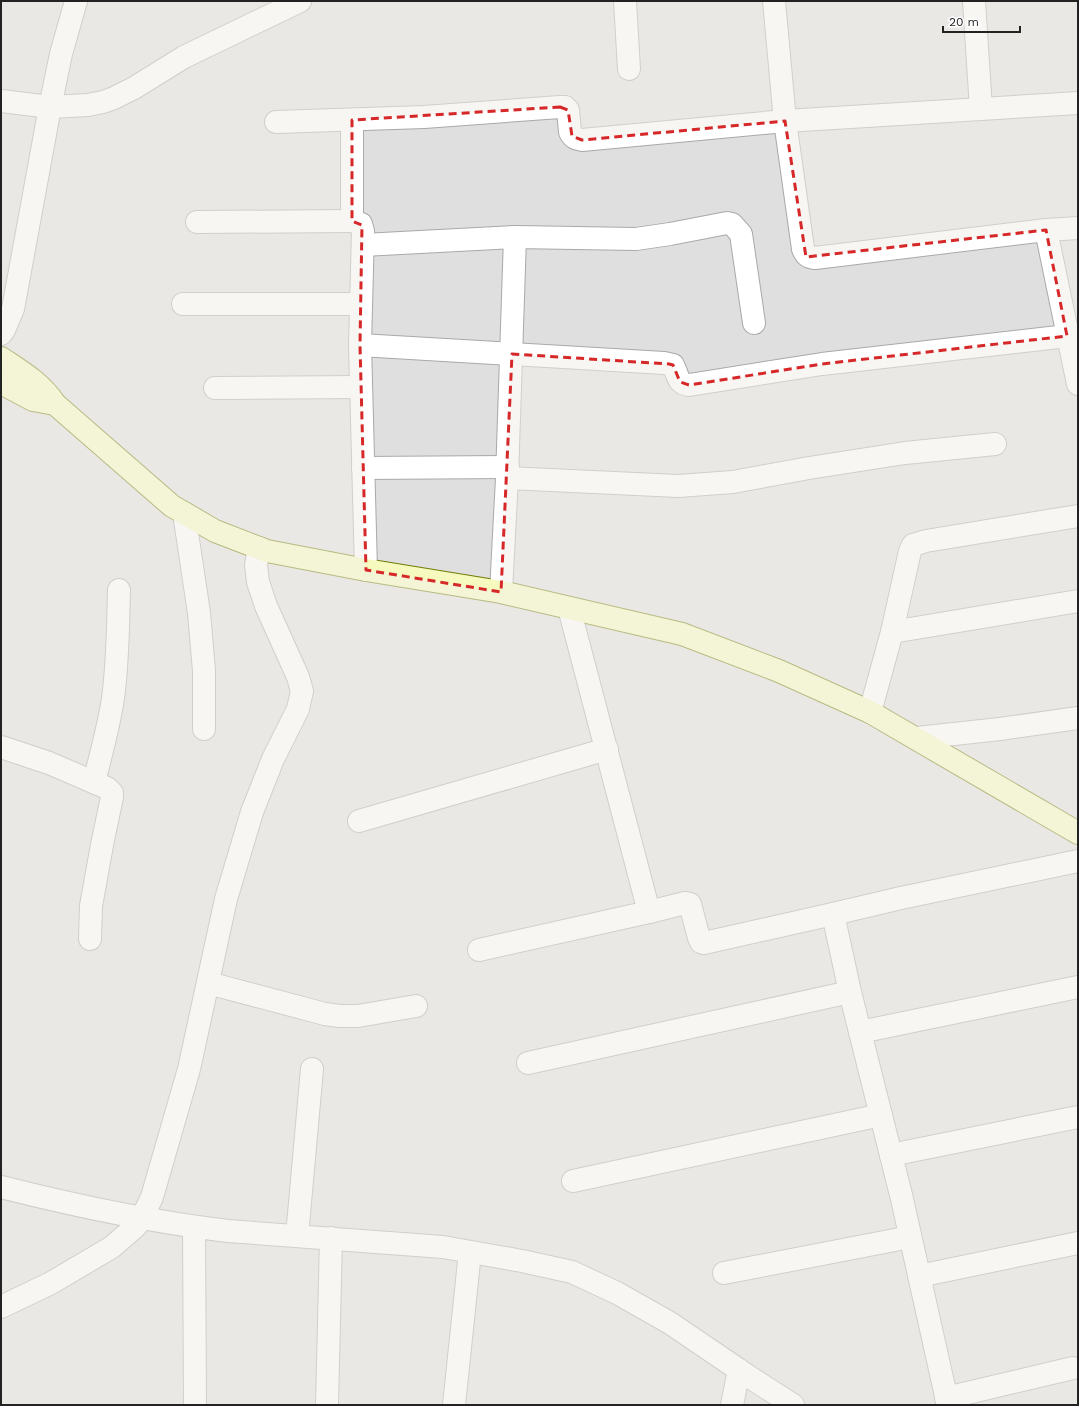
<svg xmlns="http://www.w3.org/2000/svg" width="1079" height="1406" font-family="'Work Sans',sans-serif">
<rect width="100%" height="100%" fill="#f2efe9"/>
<rect fill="#e0dfdf" x="1" y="1" width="1077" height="1404"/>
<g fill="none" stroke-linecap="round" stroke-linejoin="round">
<g stroke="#a9a9a9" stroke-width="24">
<g id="minor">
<polyline points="625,1 629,69"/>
<path d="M774 1 785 121 803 249C806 256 808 257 815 258L1046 230 1078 228"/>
<polyline points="974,1 981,109"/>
<polyline points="1,101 50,107 88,105 103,102 114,98 134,88 184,57 300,1"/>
<polyline points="352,120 352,221 361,224 363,231 360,345 366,570"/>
<path d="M276 122 424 117 560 107H565L568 110 570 132C573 138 576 139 582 140L785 121 1078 103"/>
<polyline points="197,222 352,221"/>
<polyline points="1046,230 1078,384"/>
<polyline points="363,245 515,237 636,239 670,234 727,223 732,224 741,234 754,323"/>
<polyline points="183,304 361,304"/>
<path d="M360 345 664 363 673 365C678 374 677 384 689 385L822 364 1067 336"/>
<polyline points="215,388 361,387"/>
<polyline points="363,468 508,467"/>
<polyline points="507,478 678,486 733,482 809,468 905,453 995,444"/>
<polyline points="184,513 199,613 204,671 204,729"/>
<polyline points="501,592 507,478 515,237"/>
<polyline points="569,608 649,912 685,903 690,904 699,938 701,942 704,943 833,914"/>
<polyline points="892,632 1078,601"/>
<polyline points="870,712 892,632 910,551 913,545 926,541 1078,516"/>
<polyline points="917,738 1000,729 1078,718"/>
<polyline points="1,747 49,763 107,788 112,793 112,797 102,845 91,906 90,939"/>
<path d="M94 782C101 754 109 726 113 698 118 662 118 626 119 590"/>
<polyline points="359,821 607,749"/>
<polyline points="479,950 649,912"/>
<polyline points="208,983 325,1014 340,1016 358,1016 416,1006"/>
<polyline points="860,1032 1078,987"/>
<polyline points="528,1063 850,992"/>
<polyline points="891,1155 1078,1117"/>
<polyline points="573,1181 881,1115"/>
<path d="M1 1187C76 1206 151 1222 228 1231L443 1247 522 1261 572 1272 617 1293 670 1323 748 1376 793 1405"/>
<polyline points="194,1227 195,1405"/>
<polyline points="297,1236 312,1069"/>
<polyline points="724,1273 910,1237"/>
<polyline points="919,1276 1078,1243"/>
<polyline points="1,1307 51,1283 112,1247 135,1227 142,1218 152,1197 189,1069 226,899 252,812 273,759 298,709 302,691 298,677 266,606 258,582 256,565 259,548"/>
<polyline points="946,1398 1073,1368"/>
<polyline points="327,1405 331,1238"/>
<polyline points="454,1405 470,1252"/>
<polyline points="732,1405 739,1370"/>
<polyline points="948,1405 902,1199 850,992 833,914 901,898 1078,861"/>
</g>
</g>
<g stroke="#a9a9a9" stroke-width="24">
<polyline id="tertiary" points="1,334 4,330 13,309 50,107 61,54 76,1"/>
</g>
<g stroke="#707d05" stroke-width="24">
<g id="secondary">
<path d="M1 358C22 372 41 383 55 404L172 506 215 531 267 551 366 570 501 592 682 634 779 671 870 712 1078 833"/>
<polyline points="1,383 33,400 55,404"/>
</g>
</g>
<use href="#minor" stroke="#fff" stroke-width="22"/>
<use href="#tertiary" stroke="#fff" stroke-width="22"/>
<use href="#secondary" stroke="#f7fabf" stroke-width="22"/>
</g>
<path d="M0 0H1079V1406H0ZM560 107 568 110 572 136 582 140 785 121 806 257 1046 230 1067 336 822 364 689 385 680 382 673 365 669 364 512 354 501 592 366 570 360 345 362 225 352 221V120Z" fill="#f2efe9" fill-opacity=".55" fill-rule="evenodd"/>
<path fill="none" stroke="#d62828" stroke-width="3" stroke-dasharray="8 5" stroke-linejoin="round" d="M560 107 568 110 572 136 582 140 785 121 806 257 1046 230 1067 336 822 364 689 385 680 382 673 365 669 364 512 354 501 592 366 570 360 345 362 225 352 221V120Z"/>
<rect width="1079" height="1406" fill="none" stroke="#222222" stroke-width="4"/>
<path d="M943 26v6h77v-6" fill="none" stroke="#222222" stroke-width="2"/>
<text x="949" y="26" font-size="12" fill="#222222" stroke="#ffffff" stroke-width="3" paint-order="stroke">20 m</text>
</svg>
